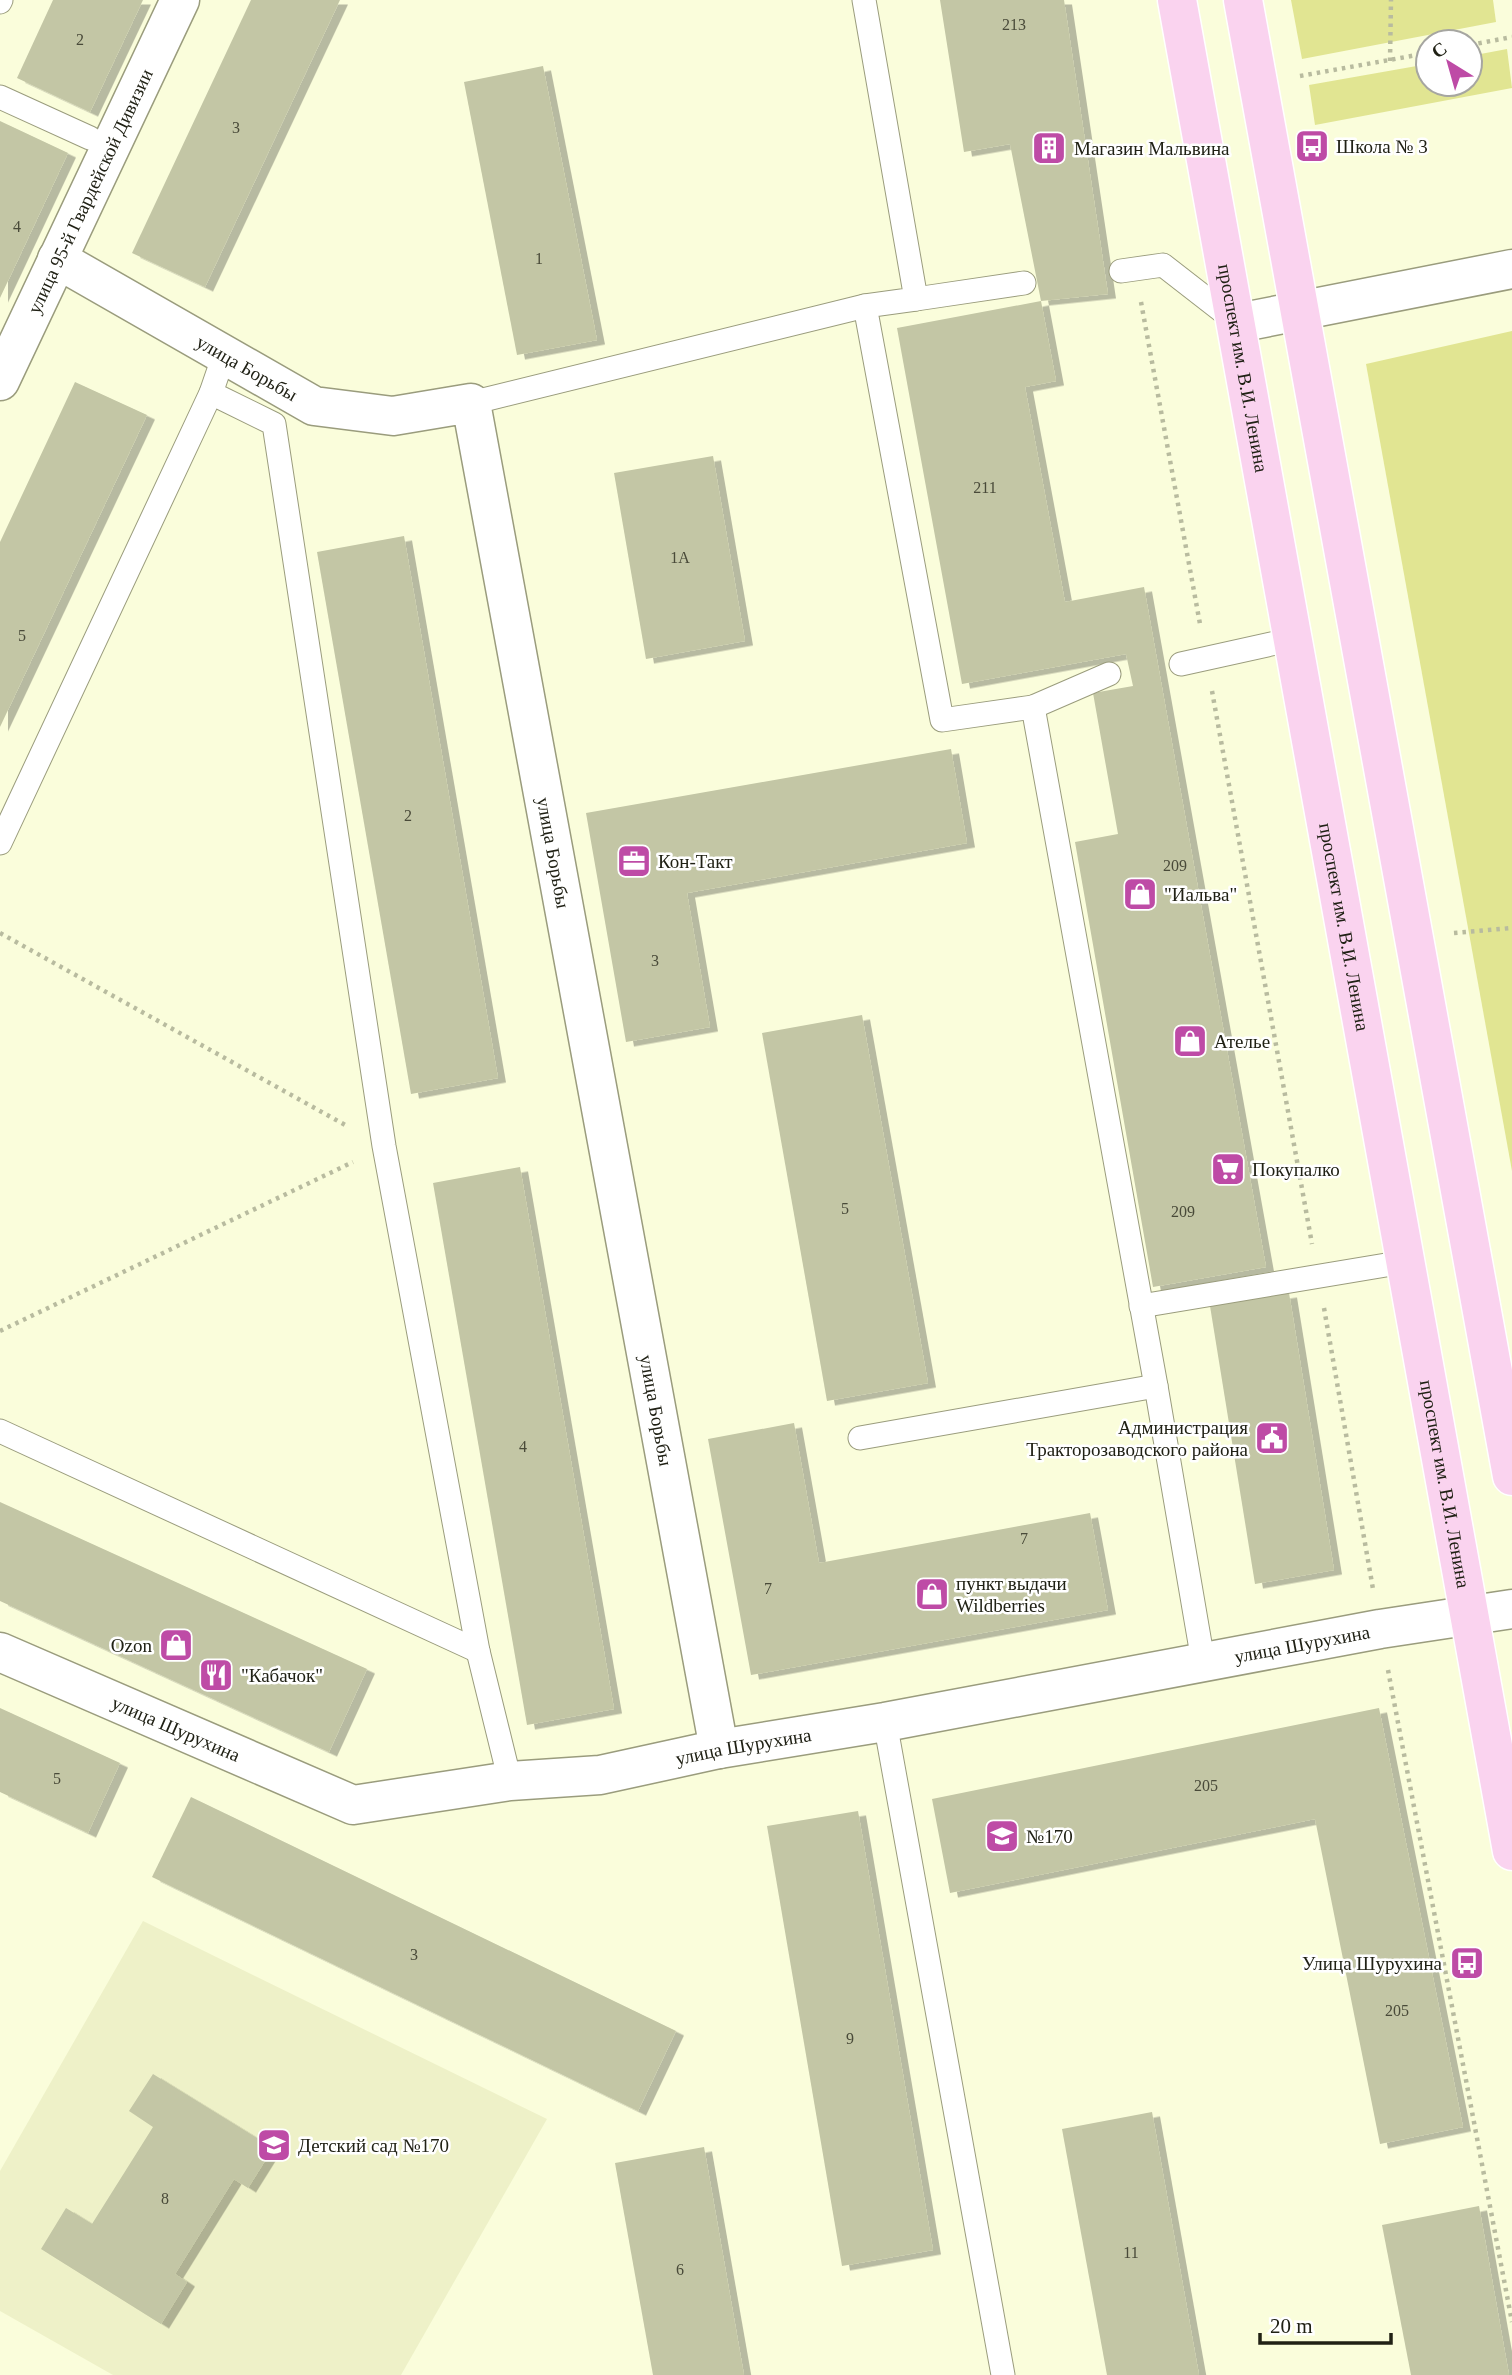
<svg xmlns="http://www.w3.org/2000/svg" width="1512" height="2375" font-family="'Times New Roman',serif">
<defs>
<filter id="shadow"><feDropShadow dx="8" dy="4.5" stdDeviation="0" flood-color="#0004"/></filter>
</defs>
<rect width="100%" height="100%" fill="#fafddb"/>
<polygon fill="#eef1c8" points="143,1921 547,2119 401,2375 113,2375 0,2311 0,2171"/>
<g fill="#e1e592">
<polygon points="1291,0 1493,0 1496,22 1302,59"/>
<polygon points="1507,49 1512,88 1315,125 1309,85 1428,64 1428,84 1470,84 1470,56"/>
<polygon points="1512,331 1512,1171 1366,364"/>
</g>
<g fill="#c3c6a5" filter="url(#shadow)">
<polygon points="53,0 143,0 90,112 17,78"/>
<polygon points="251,0 340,0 205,287 132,253"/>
<polygon points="940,0 1064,0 1108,294 1041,301 1056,381 1025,387 1065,602 1144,587 1266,1267 1153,1287 1075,842 1118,834 1093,693 1133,686 1126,654 962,684 897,328 1041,301 1010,144 964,152"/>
<polygon points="543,66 597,340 517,355 464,82"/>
<polygon points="0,121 68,153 0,298"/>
<polygon points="75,382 147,415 0,727 0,542"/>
<polygon points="713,456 745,641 646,659 614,473"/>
<polygon points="404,536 498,1078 411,1094 317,552"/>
<polygon points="951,749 967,843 687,893 710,1027 626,1042 586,813"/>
<polygon points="862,1015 928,1383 827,1401 762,1033"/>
<polygon points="520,1167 614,1709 527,1725 433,1183"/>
<polygon points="1289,1293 1334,1570 1255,1584 1210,1306"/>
<polygon points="794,1423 819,1563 1090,1513 1108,1610 751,1675 708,1439"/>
<polygon points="0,1502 367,1669 329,1752 0,1601"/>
<polygon points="0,1708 120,1763 88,1833 0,1792"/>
<polygon points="1379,1708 1463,2127 1380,2144 1315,1819 950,1893 932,1799"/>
<polygon points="191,1797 676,2031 638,2111 152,1877"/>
<polygon points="858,1811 933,2250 842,2266 767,1826"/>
<polygon points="153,2074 273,2148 248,2188 234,2179 175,2274 187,2282 161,2324 41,2249 66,2208 92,2224 153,2127 129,2111"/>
<polygon points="1152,2112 1199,2375 1107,2375 1062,2129"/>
<polygon points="704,2147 744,2375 653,2375 615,2163"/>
<polygon points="1479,2206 1509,2375 1411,2375 1382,2225"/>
</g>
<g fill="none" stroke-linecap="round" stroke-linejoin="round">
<g stroke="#9a9c7d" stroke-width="25">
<g id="lane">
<polyline points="864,0 916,299 865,306 942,720 1033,707 1156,1386 1203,1661"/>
<polyline points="0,2 1,0"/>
<polyline points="0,97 90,138"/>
<polyline points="1121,271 1163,265 1235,321"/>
<polyline points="916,299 1024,283"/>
<polyline points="211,393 274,424 384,1146 478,1651 510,1781"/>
<polyline points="471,403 865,306"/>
<polyline points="1181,664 1294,639"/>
<polyline points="1033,707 1109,674"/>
<polyline points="0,843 211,393 224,355"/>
<polyline points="1141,1306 1404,1262"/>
<polyline points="0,1431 478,1651"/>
<polyline points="860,1438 1156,1386"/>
<polyline points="885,1722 1003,2375"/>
</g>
</g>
<g stroke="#9a9c7d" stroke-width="41">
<g id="street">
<path id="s1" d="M57 259 314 406 393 416 471 403 719 1749"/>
<polyline points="1238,323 1512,269"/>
<path id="s2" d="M0 381 180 0"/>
<path id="s3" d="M0 1652 353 1805 510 1781 600 1775 719 1749 885 1722 1380 1629 1512 1609"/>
</g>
</g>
<g stroke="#fff" stroke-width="41">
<g id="primary">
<path id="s4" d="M1177 0 1512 1851"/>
<polyline points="1243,0 1512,1476"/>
</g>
</g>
<g stroke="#b8bb9f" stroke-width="4.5" stroke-dasharray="3.5 5" stroke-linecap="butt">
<polyline points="1470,45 1512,37"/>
<polyline points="1390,61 1391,0"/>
<polyline points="1300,76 1428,53"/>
<polyline points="1141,302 1200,624"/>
<polyline points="1212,691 1312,1244"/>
<polyline points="0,933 347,1126"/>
<polyline points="1454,933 1512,928"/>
<polyline points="1324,1308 1373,1589"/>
<polyline points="0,1331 353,1162"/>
<polyline points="1388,1670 1512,2322"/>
</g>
<use href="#lane" stroke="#fff" stroke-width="23"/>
<use href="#street" stroke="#fff" stroke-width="38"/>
<use href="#primary" stroke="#fad3ef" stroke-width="38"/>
</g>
<defs>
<g id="bus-square" transform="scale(1.75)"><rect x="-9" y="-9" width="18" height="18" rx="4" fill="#be4ba6" stroke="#fff"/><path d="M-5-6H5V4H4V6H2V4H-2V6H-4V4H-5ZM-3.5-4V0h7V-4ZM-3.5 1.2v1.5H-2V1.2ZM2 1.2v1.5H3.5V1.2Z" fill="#fff"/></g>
<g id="building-square" transform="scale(1.75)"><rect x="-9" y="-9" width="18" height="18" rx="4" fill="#be4ba6" stroke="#fff"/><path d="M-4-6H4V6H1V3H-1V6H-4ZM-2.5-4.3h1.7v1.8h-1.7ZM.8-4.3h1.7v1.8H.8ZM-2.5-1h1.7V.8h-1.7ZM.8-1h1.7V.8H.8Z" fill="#fff"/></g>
<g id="office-square" transform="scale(1.75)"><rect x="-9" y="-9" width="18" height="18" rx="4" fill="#be4ba6" stroke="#fff"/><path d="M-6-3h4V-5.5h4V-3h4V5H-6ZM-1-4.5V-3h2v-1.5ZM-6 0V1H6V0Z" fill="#fff"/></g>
<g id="shop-square" transform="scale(1.75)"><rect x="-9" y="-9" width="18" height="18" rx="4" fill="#be4ba6" stroke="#fff"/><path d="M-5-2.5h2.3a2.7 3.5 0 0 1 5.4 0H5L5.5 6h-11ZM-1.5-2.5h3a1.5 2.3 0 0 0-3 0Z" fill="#fff"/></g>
<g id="supermarket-square" transform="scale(1.75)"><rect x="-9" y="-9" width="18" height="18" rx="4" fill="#be4ba6" stroke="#fff"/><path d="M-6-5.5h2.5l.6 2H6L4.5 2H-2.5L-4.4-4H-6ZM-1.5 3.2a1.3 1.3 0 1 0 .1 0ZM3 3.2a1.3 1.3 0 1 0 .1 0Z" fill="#fff"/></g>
<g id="civic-square" transform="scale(1.75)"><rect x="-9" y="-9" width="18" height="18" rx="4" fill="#be4ba6" stroke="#fff"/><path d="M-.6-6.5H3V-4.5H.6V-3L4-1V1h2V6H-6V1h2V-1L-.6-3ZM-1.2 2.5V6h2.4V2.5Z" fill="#fff"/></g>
<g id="restaurant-square" transform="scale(1.75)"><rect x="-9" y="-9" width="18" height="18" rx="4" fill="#be4ba6" stroke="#fff"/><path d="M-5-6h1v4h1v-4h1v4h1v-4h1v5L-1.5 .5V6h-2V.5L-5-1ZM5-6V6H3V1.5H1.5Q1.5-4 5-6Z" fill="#fff"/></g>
<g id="school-square" transform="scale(1.75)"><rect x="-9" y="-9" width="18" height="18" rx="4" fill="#be4ba6" stroke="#fff"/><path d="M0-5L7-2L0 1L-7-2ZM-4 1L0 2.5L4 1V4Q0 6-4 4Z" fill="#fff"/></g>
</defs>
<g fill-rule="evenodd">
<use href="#bus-square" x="1312" y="146"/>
<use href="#building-square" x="1049" y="148"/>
<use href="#office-square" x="634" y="861"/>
<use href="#shop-square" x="1140" y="894"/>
<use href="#shop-square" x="1190" y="1041"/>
<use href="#supermarket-square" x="1228" y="1169"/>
<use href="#civic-square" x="1272" y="1438"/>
<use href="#shop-square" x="932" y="1594"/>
<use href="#shop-square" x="176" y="1645"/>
<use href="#restaurant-square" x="216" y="1675"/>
<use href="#school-square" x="1002" y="1836"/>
<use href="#bus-square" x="1467" y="1963"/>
<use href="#school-square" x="274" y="2145"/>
</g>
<g text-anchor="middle" stroke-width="5" stroke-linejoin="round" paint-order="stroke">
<g font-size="16" fill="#494a39">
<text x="1014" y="30">213</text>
<text x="80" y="45">2</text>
<text x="236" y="133">3</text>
<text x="17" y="232">4</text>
<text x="539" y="264">1</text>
<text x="985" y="493">211</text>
<text x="680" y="563">1А</text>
<text x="22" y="641">5</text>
<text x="408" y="821">2</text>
<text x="1175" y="871">209</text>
<text x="655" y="966">3</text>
<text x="845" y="1214">5</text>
<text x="1183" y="1217">209</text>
<text x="523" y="1452">4</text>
<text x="1024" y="1544">7</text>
<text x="768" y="1594">7</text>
<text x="57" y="1784">5</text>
<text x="1206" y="1791">205</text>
<text x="414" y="1960">3</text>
<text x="1397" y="2016">205</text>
<text x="850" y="2044">9</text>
<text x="165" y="2204">8</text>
<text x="1131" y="2258">11</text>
<text x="680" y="2275">6</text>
</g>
<g font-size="19" fill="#202115" stroke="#fff" text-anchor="start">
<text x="1336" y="153">Школа № 3</text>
<text x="1074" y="155">Магазин Мальвина</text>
<text x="658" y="868">Кон-Такт</text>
<text x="1164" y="901">"Иальва"</text>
<text x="1214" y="1048">Ателье</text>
<text x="1252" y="1176">Покупалко</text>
<text x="1248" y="1434" text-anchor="end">Администрация<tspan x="1248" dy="22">Тракторозаводского района</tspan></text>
<text x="956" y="1590">пункт выдачи<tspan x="956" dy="22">Wildberries</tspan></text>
<text x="152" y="1652" text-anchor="end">Ozon</text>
<text x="241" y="1682">"Кабачок"</text>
<text x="1026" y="1843">№170</text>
<text x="1442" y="1970" text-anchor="end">Улица Шурухина</text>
<text x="298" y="2152">Детский сад №170</text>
</g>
<g font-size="19" fill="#202115" stroke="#fff">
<text dy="7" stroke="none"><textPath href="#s2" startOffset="210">улица 95-й Гвардейской Дивизии</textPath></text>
<text dy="7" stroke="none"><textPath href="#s4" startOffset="374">проспект им. В.И. Ленина</textPath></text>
<text dy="7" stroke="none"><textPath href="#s1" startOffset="219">улица Борьбы</textPath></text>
<text dy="7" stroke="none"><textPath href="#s1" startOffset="912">улица Борьбы</textPath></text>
<text dy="7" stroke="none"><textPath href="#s4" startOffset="942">проспект им. В.И. Ленина</textPath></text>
<text dy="7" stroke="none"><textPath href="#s1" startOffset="1479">улица Борьбы</textPath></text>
<text dy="7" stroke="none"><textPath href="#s4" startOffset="1508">проспект им. В.И. Ленина</textPath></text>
<text dy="7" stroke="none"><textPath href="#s3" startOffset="1348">улица Шурухина</textPath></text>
<text dy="7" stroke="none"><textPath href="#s3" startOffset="192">улица Шурухина</textPath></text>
<text dy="7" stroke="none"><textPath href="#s3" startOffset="780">улица Шурухина</textPath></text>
</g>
</g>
<g transform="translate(1449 63) rotate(323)"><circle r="33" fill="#ffffff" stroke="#a6a6a1" stroke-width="2"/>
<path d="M0-5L12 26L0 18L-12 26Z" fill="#be4ba6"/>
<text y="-10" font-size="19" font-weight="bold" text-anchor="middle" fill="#202115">С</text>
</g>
<path d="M1260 2333v10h131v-10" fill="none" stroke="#202115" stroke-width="3.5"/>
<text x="1270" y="2333" font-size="21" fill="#202115" stroke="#ffffff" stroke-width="5" paint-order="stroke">20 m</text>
</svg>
